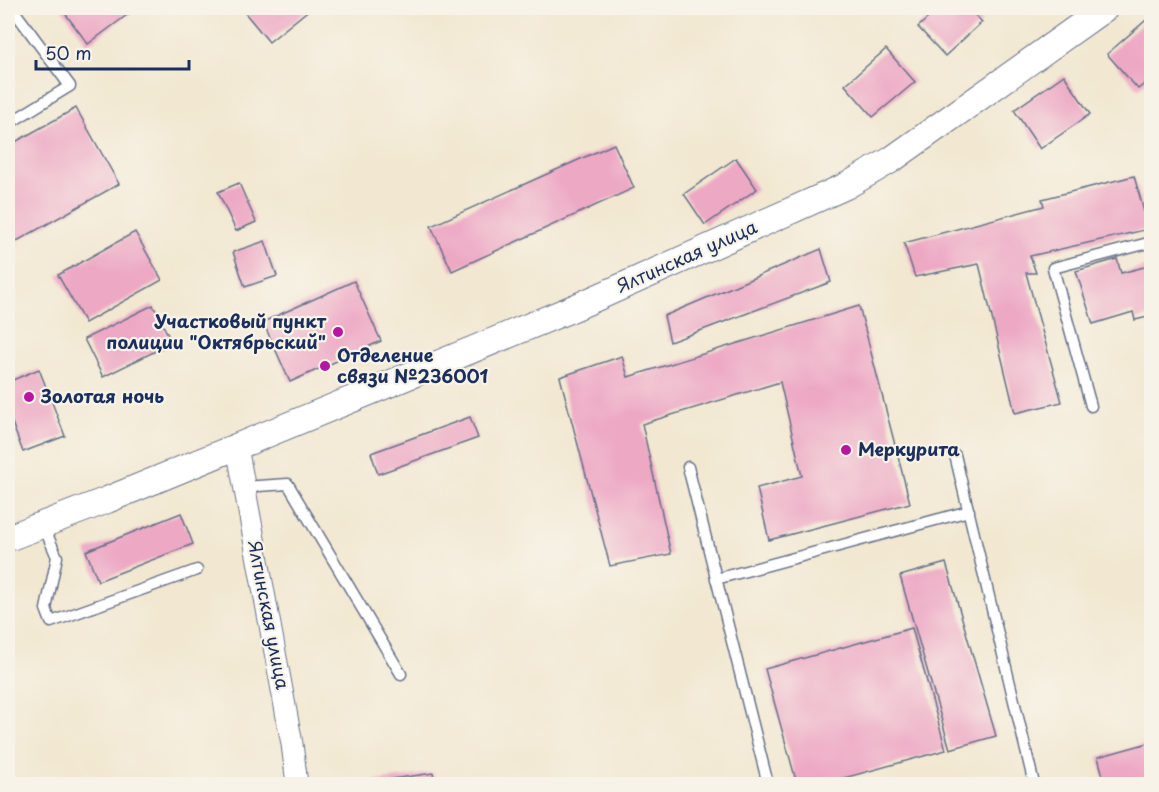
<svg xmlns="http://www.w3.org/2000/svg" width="1159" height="792" font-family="'Playpen Sans',sans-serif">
<rect width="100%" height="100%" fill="#f7f3e8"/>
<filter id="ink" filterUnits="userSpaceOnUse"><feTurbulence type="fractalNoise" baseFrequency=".0167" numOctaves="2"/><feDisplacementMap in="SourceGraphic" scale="12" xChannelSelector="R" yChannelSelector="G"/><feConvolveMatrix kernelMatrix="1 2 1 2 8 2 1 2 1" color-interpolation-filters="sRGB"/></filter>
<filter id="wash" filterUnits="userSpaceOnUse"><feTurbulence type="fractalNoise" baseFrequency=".008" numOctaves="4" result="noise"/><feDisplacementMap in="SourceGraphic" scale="24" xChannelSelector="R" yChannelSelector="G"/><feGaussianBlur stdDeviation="1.35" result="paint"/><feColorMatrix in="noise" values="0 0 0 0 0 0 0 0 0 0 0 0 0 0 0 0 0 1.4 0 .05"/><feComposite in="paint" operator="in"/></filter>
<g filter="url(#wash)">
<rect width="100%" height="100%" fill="#f2e8d2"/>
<g id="blocks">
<g fill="#eda8c4">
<polygon points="61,8 134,8 135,9 88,44"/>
<polygon points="241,8 311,8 269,42"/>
<polygon points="939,8 968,8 982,22 945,56 918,27"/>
<polygon points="1152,15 1152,78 1138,89 1107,54"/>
<polygon points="886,49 915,82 873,117 845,85"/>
<polygon points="1064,75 1090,114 1040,149 1014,110"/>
<polygon points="76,108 119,184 8,246 8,146"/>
<polygon points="614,144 634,188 452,271 431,226"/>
<polygon points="736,158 757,189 705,225 684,194"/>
<polygon points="1134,176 1149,229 1030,256 1036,273 1026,273 1062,402 1015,413 979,264 915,277 904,243 1044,206 1042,199"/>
<polygon points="239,183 256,222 236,231 218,192"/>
<polygon points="135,232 162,280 85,323 58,275"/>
<polygon points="265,241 277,276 245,287 233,252"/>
<polygon points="821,249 831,282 670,342 664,316"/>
<polygon points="1117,259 1121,273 1152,265 1152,316 1135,320 1133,312 1093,324 1076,271"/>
<polygon points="354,281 381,341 290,382 263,322"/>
<polygon points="153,305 172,343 103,377 84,339"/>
<polygon points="859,306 910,503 769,540 757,488 802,476 780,382 642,424 671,554 610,566 560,377 622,356 628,377"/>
<polygon points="39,369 65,436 23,452 8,412 8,382"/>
<polygon points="470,417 478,438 378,474 371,453"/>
<polygon points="181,513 193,544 98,581 86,551"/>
<polygon points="946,563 996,736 950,749 900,576"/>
<polygon points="912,628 946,750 822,784 797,784 765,669"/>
<polygon points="1152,742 1152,784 1105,784 1098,757"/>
<polygon points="433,773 435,784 365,784 365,783"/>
</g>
</g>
</g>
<g filter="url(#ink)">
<use href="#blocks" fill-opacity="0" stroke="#667087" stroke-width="1.5"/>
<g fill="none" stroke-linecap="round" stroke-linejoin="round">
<g stroke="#667087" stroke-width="13">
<g id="service">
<polyline points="8,124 70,86 12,8"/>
<polyline points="1091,406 1053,268 1152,242"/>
<polyline points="955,455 1034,784"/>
<polyline points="688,467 768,784"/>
<polyline points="244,487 288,484 401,674"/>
<polyline points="43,525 57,557 46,609 51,622 197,570"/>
<polyline points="716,579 969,511"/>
</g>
</g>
<g stroke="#667087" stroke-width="23">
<polyline id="minor" points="237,447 292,744 297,784"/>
</g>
<g stroke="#667087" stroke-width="28">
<polyline id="tertiary" points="8,538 107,500 576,307 846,186 891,160 1105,8"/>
</g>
<use href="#service" stroke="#fff" stroke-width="10"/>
<use href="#minor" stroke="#fff" stroke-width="21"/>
<use href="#tertiary" stroke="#fff" stroke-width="26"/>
</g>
</g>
<g fill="#b5179e" stroke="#f7f3e8" stroke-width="2">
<circle cx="338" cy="332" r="6"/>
<circle cx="325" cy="366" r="6"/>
<circle cx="29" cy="397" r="6"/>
<circle cx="846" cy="450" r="6"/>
</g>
<g text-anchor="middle" stroke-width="4.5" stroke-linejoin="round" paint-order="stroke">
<g font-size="18" fill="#1b2f5e" stroke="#f7f3e8">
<text transform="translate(687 257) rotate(-24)" y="6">Ялтинская улица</text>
<text transform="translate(268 615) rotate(79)" y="6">Ялтинская улица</text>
</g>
<g font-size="18" font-weight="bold" fill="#1b2f5e" stroke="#f7f3e8" text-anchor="start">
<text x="326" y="328" text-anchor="end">Участковый пункт<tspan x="326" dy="21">полиции "Октябрьский"</tspan></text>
<text x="337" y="362">Отделение<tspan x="337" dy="21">связи №236001</tspan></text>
<text x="41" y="403">Золотая ночь</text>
<text x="858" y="456">Меркурита</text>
</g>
</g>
<rect width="1159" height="792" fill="none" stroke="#f7f3e8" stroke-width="30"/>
<path d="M36 60v9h153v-9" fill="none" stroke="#1b2f5e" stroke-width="3"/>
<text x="45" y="60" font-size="18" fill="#1b2f5e" stroke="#f7f3e8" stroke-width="4.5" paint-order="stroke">50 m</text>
</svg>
